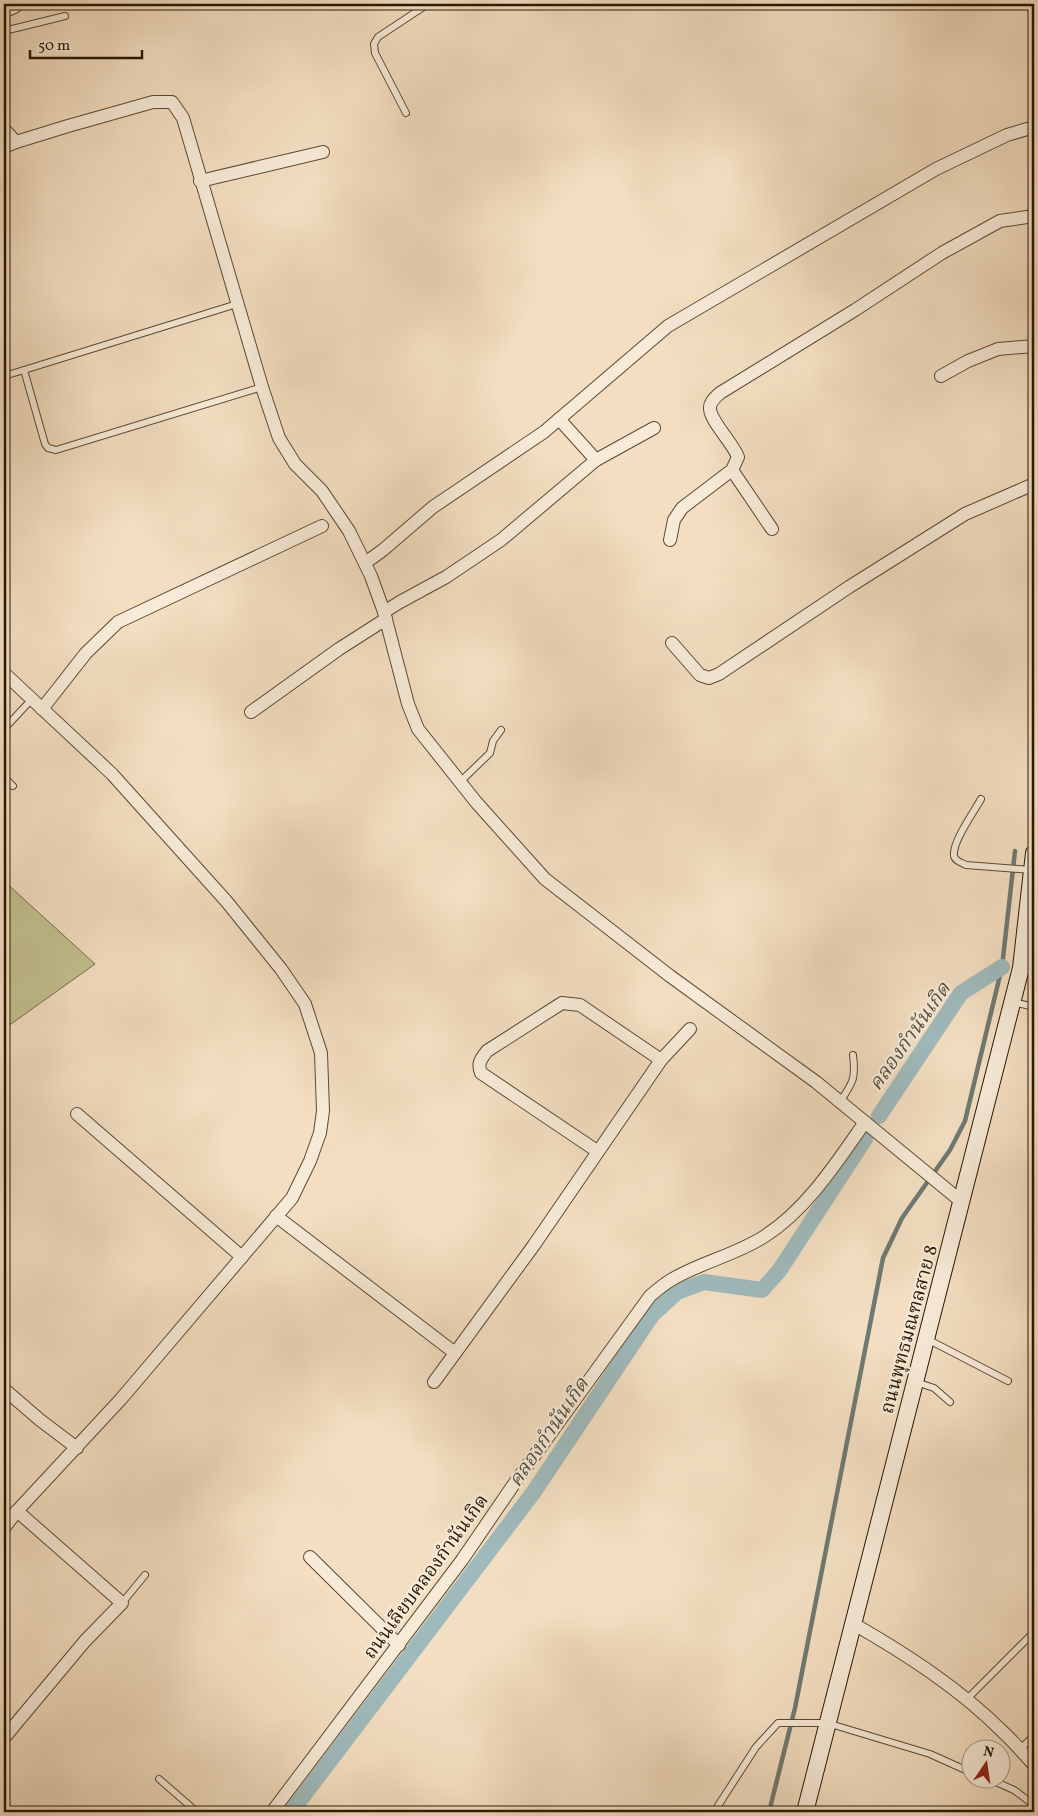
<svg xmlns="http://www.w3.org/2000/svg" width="1038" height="1816" font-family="Vollkorn,'Noto Serif Thai',serif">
<rect width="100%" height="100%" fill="#f3dec1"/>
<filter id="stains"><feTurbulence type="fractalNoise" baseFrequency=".004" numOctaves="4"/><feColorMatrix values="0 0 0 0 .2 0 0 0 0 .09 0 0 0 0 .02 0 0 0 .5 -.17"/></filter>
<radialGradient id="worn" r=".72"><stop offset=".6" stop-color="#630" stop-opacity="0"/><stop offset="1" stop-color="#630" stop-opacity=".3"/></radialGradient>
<polygon fill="#c2bf8e" stroke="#746c48" points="4,881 95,964 4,1029"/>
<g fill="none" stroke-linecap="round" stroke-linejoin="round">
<polyline stroke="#6f7972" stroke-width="4.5" points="769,1812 795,1708 883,1258 902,1218 950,1150 965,1121 1002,967 1015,851"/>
<g stroke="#9fbabc" stroke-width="16">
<polyline points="879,1116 961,993 1002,967"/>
<polyline points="291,1812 533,1493 652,1315 677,1292 704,1282 762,1290 779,1271 865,1139"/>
</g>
<g stroke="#5a4a32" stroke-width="8">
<g id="lane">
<polyline points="4,15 17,9 21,4"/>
<polyline points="4,31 65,16"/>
<polyline points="406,113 375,53 374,44 378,37 428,4"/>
<polyline points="24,370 237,304"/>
<polyline points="4,376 24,370 45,444 48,448 56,450 262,387"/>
<polyline points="4,729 32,699"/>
<polyline points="4,777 13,786"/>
<polyline points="460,782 490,753 493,741 501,730"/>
<path d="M981 799C974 812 952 842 954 856 955 861 962 863 966 865L1031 870"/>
<polyline points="1013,1002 1034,1007"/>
<path d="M840 1102C853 1082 856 1079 853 1055"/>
<polyline points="927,1339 1008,1381"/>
<polyline points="916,1382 934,1388 950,1402"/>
<polyline points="122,1603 145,1575"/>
<polyline points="966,1700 1034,1632"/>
<polyline points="1020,1749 1034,1736"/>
<polyline points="987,1778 1014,1790 1034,1805"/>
<polyline points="159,1779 197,1812"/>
<polyline points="714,1812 756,1747 778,1723 827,1723 930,1754 970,1772"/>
</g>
</g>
<g stroke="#5a4a32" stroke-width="14">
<g id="street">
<polyline points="4,129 16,142"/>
<polyline points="4,147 16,142 68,126 153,102 172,102 183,118 262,387 279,438 295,464 322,491 349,531 371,576 384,612 408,704 418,729 476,802 545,879 670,976 816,1082 962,1202"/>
<polyline points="200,181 323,152"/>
<polyline points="941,376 968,361 998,349 1034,346"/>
<polyline points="559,419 596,460"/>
<polyline points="732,470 772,529"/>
<path d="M670 540 674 520 682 508 732 470 738 457C733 443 711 422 710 409 709 402 716 397 720 393L855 310 942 253 1000 221 1034 216"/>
<polyline points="365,563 383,550 433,507 544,432 668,326 936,169 1007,135 1034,127"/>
<polyline points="384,612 400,602 446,577 501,540 596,460 654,428"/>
<polyline points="672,643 700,675 709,678 719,674 849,587 965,514 1034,484"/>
<polyline points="4,673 112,774 227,902 281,969 305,1004 321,1053 323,1111 320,1133 310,1161 292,1198 121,1399 17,1511 4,1528"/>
<polyline points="42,709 86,653 118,622 322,526"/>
<polyline points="251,712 339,649 386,619"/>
<polyline points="77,1114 242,1257"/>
<path d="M597 1151 481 1073C477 1063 481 1059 487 1051L562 1003 580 1005 661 1060"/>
<polyline points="276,1216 455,1353"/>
<polyline points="434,1382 534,1245 661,1060 690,1029"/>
<polyline points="4,1389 40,1420 77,1448"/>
<polyline points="310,1557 399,1645"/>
<path d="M852 1623C906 1654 959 1688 1003 1732 1014 1742 1024 1754 1034 1765"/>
<polyline points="4,1738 85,1641 122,1603 17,1511"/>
<path d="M272 1812 462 1560 514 1484 650 1296C657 1290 664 1284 671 1280 701 1262 736 1255 765 1236 807 1209 837 1162 865 1122"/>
</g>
</g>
<g stroke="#271803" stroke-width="18">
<polyline id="secondary" points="805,1812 1021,968 1034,853"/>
</g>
<use href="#lane" stroke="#f7ead7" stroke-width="6"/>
<use href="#street" stroke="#f7ead7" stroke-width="12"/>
<use href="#secondary" stroke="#f7ead7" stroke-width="16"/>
</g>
<g text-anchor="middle" stroke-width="4.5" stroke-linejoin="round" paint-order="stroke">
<g font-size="19" fill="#271803" stroke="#f7ead7">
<text transform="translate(908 1329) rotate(-75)" y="7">ถนนพุทธมณฑลสาย 8</text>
<text transform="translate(425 1576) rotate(-54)" y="7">ถนนเลียบคลองกำนันเกิด</text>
</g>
<g font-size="20" font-style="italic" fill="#515144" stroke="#f7ead7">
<text transform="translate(909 1036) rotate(-55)" y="7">คลองกำนันเกิด</text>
<text transform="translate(548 1432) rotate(-56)" y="7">คลองกำนันเกิด</text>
</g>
</g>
<rect width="1038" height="1816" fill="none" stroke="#f3dec1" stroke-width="20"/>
<rect x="5" y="5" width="1028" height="1806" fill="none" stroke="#271803" stroke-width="2.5"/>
<rect x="10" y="10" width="1018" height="1796" fill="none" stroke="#271803"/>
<g transform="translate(986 1764) rotate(13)"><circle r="24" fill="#f7ead7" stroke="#a49682"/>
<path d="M0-4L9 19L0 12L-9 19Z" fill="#8f2418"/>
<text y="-8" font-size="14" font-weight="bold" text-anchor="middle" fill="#271803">N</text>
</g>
<path d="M30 50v8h112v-8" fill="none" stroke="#271803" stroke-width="2.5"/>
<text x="38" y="50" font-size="15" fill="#271803" stroke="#f7ead7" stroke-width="4" paint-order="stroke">50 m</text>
<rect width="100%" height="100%" filter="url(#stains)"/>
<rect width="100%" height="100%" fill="url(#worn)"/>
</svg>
